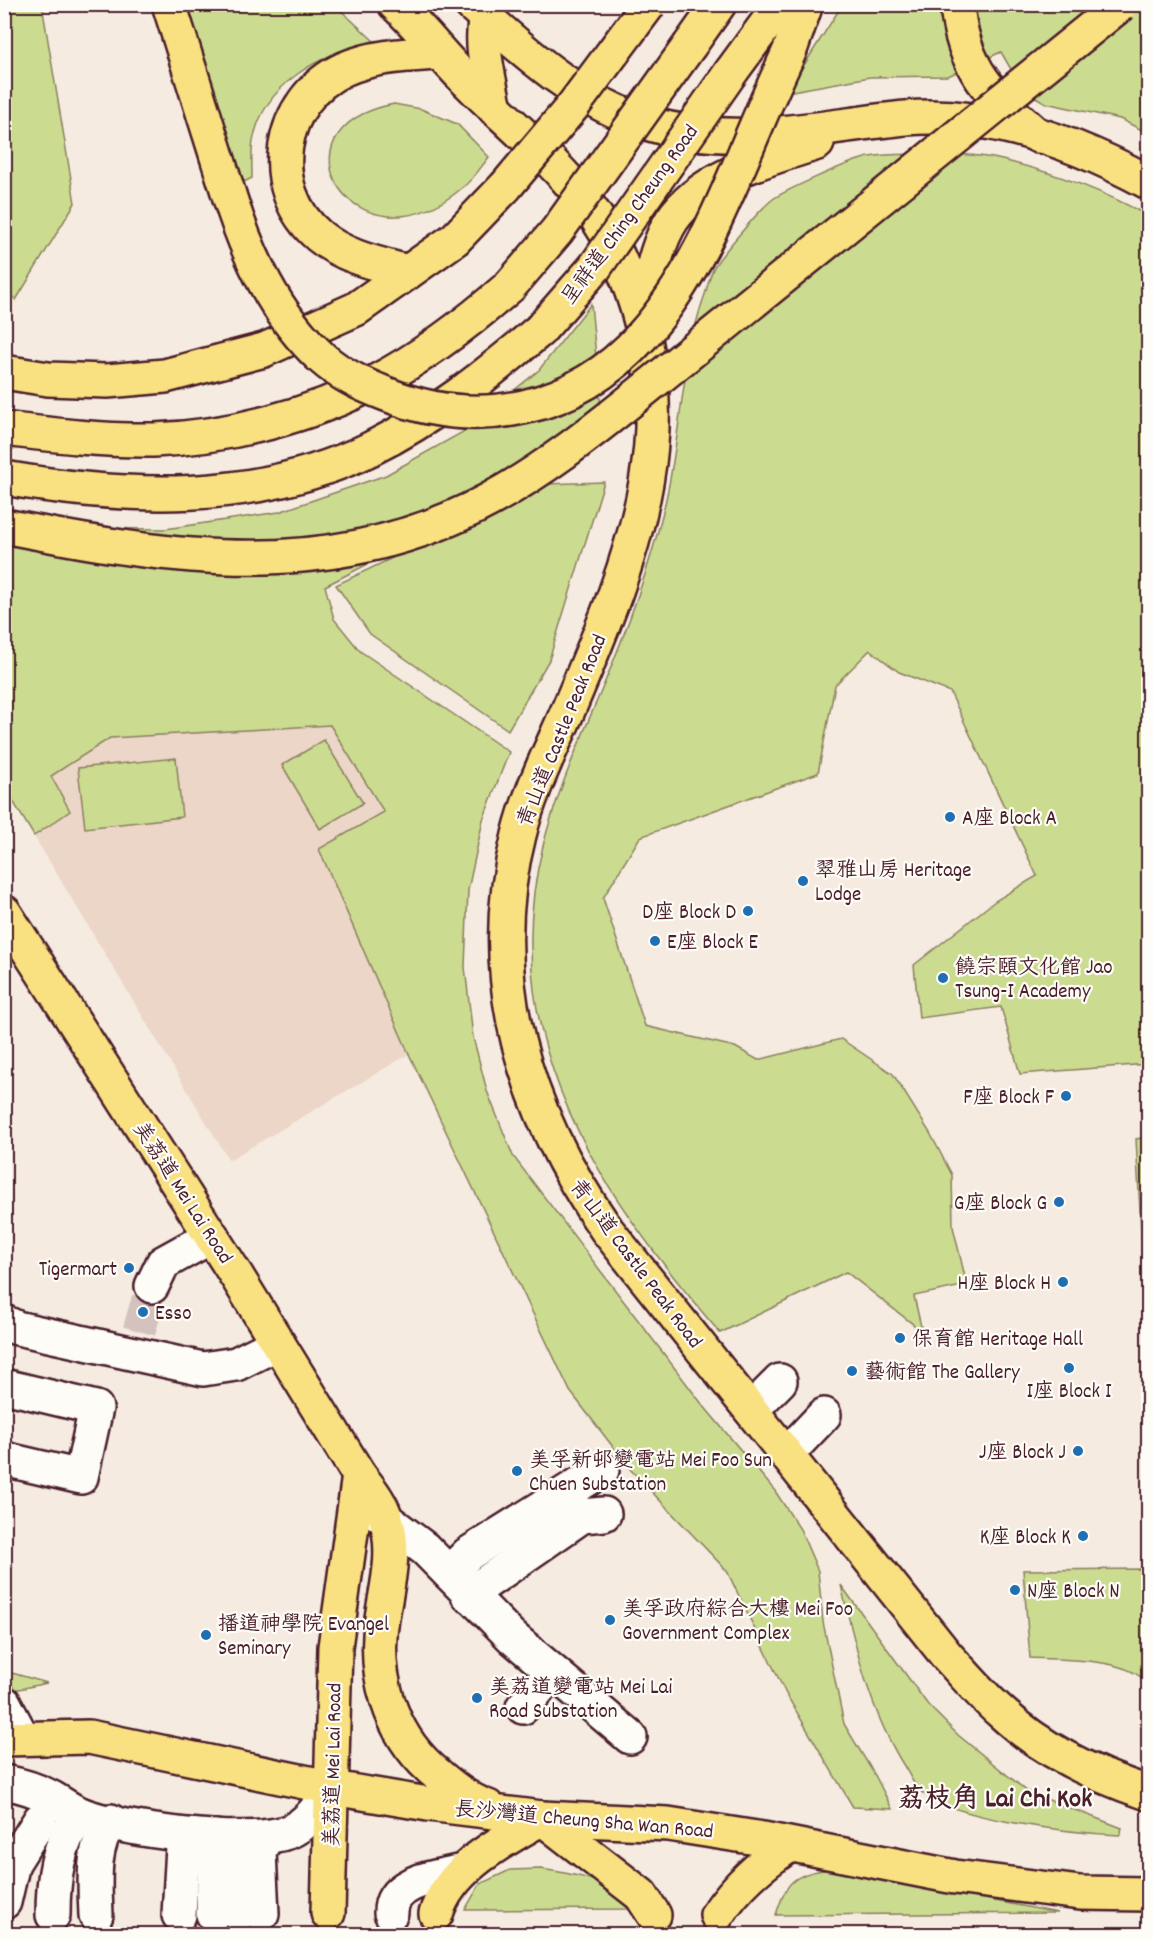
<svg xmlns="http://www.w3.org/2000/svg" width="1153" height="1939" font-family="Dekko,'LXGW WenKai TC',sans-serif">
<rect width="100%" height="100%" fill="#f5ebe1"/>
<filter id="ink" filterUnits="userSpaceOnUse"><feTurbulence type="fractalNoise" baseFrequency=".0167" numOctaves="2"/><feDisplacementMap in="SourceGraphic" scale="12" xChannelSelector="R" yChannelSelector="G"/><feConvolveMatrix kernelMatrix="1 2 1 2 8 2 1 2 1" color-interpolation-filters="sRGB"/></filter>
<g filter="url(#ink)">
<polygon fill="#ecd6c7" points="330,725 384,813 319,849 409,1054 229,1160 34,836 70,811 50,776 110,738"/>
<g fill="#cbdc90" stroke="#8a7e5e" stroke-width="1.5">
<polygon points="4,5 42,5 75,203 16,300 4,289"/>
<path d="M185 5H335L375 42C322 53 264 82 253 141 251 153 252 166 252 178L240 184Z"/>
<polygon points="842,5 1148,5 1148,133 1120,119 1046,103 1023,90 1001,52 948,76 870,77 787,92"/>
<path d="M394 104 421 109 457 124 489 157C481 167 473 180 462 188 356 277 264 129 394 104Z"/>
<path d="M910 154C941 154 972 153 1002 160 1052 172 1104 191 1148 216V1064L1020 1074 1001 1007 919 1018 914 965 995 901 1037 876 950 692 899 672 870 650 835 685 818 773 640 837 603 898 645 1026 735 1047 758 1060 841 1039 893 1074 930 1133 952 1175 953 1227 967 1285 914 1296 922 1331 846 1272 720 1333C635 1234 552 1124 534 990 519 875 558 792 602 689 626 632 648 572 663 512 681 442 680 369 703 300 707 290 709 277 714 267 720 256 763 206 773 199 786 190 846 163 862 159 876 154 895 155 910 154Z"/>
<polygon points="591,304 604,443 325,586 334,619 360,651 509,752 483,820 468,890 465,967 473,1037 487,1091 513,1156 702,1404 775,1491 800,1529 818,1571 823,1622 844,1724 876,1777 892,1809 853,1807 786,1694 727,1571 630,1469 570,1391 409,1054 319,849 384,812 330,725 110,738 51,776 70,811 34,836 5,788 5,523 45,528 165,529 279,512 386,475 463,432 539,370"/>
<polygon points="604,482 549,660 508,730 370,634 336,585 546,484"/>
<polygon points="324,740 363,803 320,829 282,765"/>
<polygon points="176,758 182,817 85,828 78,768"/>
<polygon points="1148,1137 1148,1355 1136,1139"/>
<path d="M1148 1569V1684C1127 1657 1063 1660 1030 1658L1023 1570Z"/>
<path d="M841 1585 928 1705 958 1735 1028 1792 1122 1828 1120 1835C1073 1833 957 1820 921 1792 915 1787 910 1776 906 1769 870 1713 856 1650 841 1585Z"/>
<polygon points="5,1671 47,1683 5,1692"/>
<path d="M541 1869C574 1874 612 1879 632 1909L465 1910 480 1884 510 1870Z"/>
<path d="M824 1870 846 1872 1058 1913 776 1915C785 1885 792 1874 824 1870Z"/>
</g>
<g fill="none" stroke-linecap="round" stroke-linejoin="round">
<polyline stroke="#d3c2bd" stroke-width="33" stroke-dasharray="33 16" stroke-linecap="butt" points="139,1331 152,1286"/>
<g stroke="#4a1f2b" stroke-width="38">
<g id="minor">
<polyline points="152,1286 163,1263 212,1236"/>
<polyline points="4,1322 17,1328 203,1369 236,1364 278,1343"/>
<polyline points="4,1386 96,1408 81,1477 4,1459"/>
<polyline points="751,1410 780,1381"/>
<polyline points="787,1454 824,1415"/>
<polyline points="371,1508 425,1549 512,1637 630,1737"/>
<polyline points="449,1573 468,1554 602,1470"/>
<polyline points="468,1595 582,1516 604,1514"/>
<polyline points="4,1703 22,1737"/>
<polyline points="523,1707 552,1673"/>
<path d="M4 1782C21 1785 37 1790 52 1798 61 1803 70 1810 80 1814 120 1830 247 1847 288 1832 308 1824 320 1805 333 1788"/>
<polyline points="4,1902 13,1863 40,1820"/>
<path d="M391 1913C390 1880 439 1877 463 1871"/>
<polyline points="213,1914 215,1837"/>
<polyline points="239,1914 241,1846"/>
<polyline points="262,1914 259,1852 266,1837"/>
<path d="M53 1915C53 1878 57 1845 80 1814"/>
<path d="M96 1915C95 1885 91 1846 111 1821"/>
<polyline points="179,1915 183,1847 187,1840 195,1836"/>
</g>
</g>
<g stroke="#4a1f2b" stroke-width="38">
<g id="major">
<path d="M395 4C422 29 444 59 470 84 522 136 582 181 614 248 693 415 636 550 569 708 551 750 530 790 519 835 482 977 525 1113 607 1230L947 1656C965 1675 982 1696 1002 1713 1042 1750 1097 1776 1148 1793"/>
<path d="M471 4C524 52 580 103 650 124 735 149 820 126 906 118 990 111 1076 143 1148 182"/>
<path d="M641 317C650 286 654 248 672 220 702 175 769 159 817 143"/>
<path d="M4 912 236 1275 359 1475C370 1489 383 1505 387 1522 396 1555 387 1585 382 1618 373 1673 389 1731 431 1769 447 1783 467 1800 488 1807"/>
<polyline points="4,1739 89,1737 333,1788 428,1804 542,1818 668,1824 763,1839 955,1877 1080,1893 1148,1894"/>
<polyline points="542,1818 641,1895 654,1915"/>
<polyline points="328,1913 335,1647 359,1475"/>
<path d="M436 1914C450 1867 503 1841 542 1818"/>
<path d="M717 1915C737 1885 760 1865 790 1845"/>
</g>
</g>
<g stroke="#4a1f2b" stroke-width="38">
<g id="highway">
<polyline points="169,4 229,195"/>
<path d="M490 4C476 36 489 76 495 109"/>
<path d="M957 4C962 69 992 96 1038 136"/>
<polyline points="690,45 719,4"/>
<polyline points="731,72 781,4"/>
<polyline points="771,92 790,50 806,4"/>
<path d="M408 272C378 264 344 257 319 236 264 189 277 100 344 69 373 56 407 55 438 53"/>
<polyline points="4,372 48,379 107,381 165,376 264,350 356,309 455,239 506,186"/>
<path d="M4 429C54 435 104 441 154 440 229 437 311 416 377 381 425 356 470 321 510 286"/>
<path d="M4 478C126 499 256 505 370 449 433 418 487 375 540 330"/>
</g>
</g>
<use href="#minor" stroke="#fdfcf7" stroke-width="33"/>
<use href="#major" stroke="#f9e181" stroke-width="33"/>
<use href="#highway" stroke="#f9e181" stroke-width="33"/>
<g stroke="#4a1f2b" stroke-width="38" stroke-linecap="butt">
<g id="highway-bridge">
<polyline points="506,186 573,106 649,4"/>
<path d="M229 195C248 256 275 315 323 359 341 375 363 385 386 394 478 431 575 411 642 336 703 268 734 174 771 92"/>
<polyline points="510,286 557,231 690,45"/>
<polyline points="540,330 595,267 731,72"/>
<path d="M4 526C170 559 332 585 489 500 541 472 588 435 634 398L1121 4"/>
</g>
</g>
<use href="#highway-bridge" stroke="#f9e181" stroke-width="33"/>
</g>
</g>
<g fill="#1f6fb2" stroke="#fdfcf7" stroke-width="2">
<circle cx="950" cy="817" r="6"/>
<circle cx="803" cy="881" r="6"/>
<circle cx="748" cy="911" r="6"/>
<circle cx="655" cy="941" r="6"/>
<circle cx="943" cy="978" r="6"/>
<circle cx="1066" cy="1096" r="6"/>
<circle cx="1059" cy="1202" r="6"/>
<circle cx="129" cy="1268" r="6"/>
<circle cx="1063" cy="1282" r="6"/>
<circle cx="143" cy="1312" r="6"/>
<circle cx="900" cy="1338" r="6"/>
<circle cx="1069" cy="1368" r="6"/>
<circle cx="852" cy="1371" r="6"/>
<circle cx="1078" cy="1451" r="6"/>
<circle cx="517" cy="1471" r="6"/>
<circle cx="1083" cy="1536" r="6"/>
<circle cx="1015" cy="1590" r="6"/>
<circle cx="610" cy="1620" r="6"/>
<circle cx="206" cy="1635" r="6"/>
<circle cx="477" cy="1698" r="6"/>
</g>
<g text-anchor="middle" stroke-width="4.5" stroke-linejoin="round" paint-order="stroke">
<g font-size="21" fill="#4a1f2b" stroke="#fdfcf7">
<text transform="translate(629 214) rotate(-54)" y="7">呈祥道 Ching Cheung Road</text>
<text transform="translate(561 730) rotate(-68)" y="7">青山道 Castle Peak Road</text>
<text transform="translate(184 1192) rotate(57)" y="7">美荔道 Mei Lai Road</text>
<text transform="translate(637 1263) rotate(53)" y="7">青山道 Castle Peak Road</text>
<text transform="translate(332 1765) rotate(-89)" y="7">美荔道 Mei Lai Road</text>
<text transform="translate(584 1819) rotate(5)" y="7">長沙灣道 Cheung Sha Wan Road</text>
</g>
<g font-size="21" fill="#4a1f2b" stroke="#fdfcf7" text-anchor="start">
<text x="962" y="824">A座 Block A</text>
<text x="815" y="876">翠雅山房 Heritage<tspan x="815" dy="24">Lodge</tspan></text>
<text x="736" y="918" text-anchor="end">D座 Block D</text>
<text x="667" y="948">E座 Block E</text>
<text x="955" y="973">饒宗頤文化館 Jao<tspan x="955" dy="24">Tsung-I Academy</tspan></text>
<text x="1054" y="1103" text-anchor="end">F座 Block F</text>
<text x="1047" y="1209" text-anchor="end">G座 Block G</text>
<text x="117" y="1275" text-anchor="end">Tigermart</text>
<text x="1051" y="1289" text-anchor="end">H座 Block H</text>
<text x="155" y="1319">Esso</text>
<text x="912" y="1345">保育館 Heritage Hall</text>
<text x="864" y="1378">藝術館 The Gallery</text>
<text x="1069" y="1397" text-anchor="middle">I座 Block I</text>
<text x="1066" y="1458" text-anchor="end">J座 Block J</text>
<text x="529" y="1466">美孚新邨變電站 Mei Foo Sun<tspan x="529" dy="24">Chuen Substation</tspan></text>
<text x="1071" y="1543" text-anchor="end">K座 Block K</text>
<text x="1027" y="1597">N座 Block N</text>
<text x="622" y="1615">美孚政府綜合大樓 Mei Foo<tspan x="622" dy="24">Government Complex</tspan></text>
<text x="218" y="1630">播道神學院 Evangel<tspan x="218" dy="24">Seminary</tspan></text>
<text x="489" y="1693">美荔道變電站 Mei Lai<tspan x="489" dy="24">Road Substation</tspan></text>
</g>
<g font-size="27" font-weight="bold" fill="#4a1f2b" stroke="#fdfcf7">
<text x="995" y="1806">荔枝角 Lai Chi Kok</text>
</g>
</g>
<rect width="1153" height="1939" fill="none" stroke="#fdfcf7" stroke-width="24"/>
<rect x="12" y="12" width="1129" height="1915" fill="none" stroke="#4a1f2b" stroke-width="2" filter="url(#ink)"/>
</svg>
